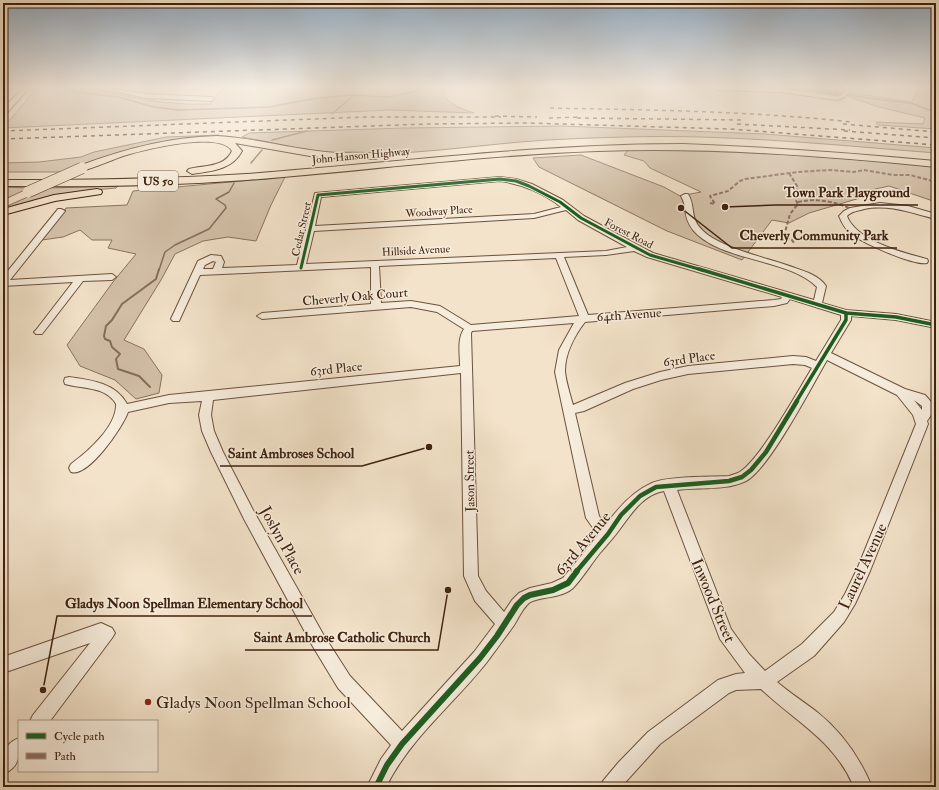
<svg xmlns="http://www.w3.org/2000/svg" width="939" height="790" font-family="'IM FELL Double Pica',serif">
<rect width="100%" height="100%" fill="#f3e3ca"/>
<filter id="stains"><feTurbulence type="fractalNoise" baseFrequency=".005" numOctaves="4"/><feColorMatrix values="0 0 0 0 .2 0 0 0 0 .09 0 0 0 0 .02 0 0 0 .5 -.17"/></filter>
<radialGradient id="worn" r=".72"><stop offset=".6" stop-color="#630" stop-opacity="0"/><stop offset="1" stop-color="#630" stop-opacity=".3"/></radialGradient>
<g fill="#d4c2aa" stroke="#8a725c">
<path d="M37 88C50 88 77 85 89 88 128 97 168 106 210 104L223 88H448L444 89C443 104 463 109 474 113L390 110 3 128Z"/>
<polygon points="782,88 815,88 839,92 836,96"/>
<polygon points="918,88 936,88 936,129 878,125 876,122 923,124 925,118 879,107 849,97 852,93 912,102"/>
<path d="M562 126 765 134 936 148V153C833 145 729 134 625 137 590 138 555 139 520 142 465 147 409 155 353 154 315 153 279 144 242 137L249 133 404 128Z"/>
<polygon points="219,135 217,136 172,140 133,148 104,157 65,172 3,172 3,163 39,162 81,157 94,152 166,137"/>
<path d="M628 150C731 150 833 156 936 167V202L889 186 871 190 860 198 809 213 789 223 772 220 742 260 667 231 539 167 533 158 581 155 664 187 680 196 701 192 650 168 644 161 624 155Z"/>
<polygon points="285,177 271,205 256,241 228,237 203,241 175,254 161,280 124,340 144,349 162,375 159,393 136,399 115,380 80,366 67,345 113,282 136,254 108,248 112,240 92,240 80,230 63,237 42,240 66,208 127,205 133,191"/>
<polygon points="118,186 116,188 94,190 7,209 5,207 48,188"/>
<polygon points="3,187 29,188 3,200"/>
</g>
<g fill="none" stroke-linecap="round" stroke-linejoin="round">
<g stroke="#866e59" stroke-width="1.5">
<polyline points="66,88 76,92 118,97 154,107 179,110 269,107 312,99 349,95 388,97 414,92 421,88"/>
<polyline points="796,88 914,104 936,113"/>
<polyline points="332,114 353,96"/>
<polyline points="272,140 307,131"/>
<polyline points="251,163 262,150"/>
<polyline points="159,270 165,252 175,245 209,229 226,208 225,205 216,199 229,192 234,183"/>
</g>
<polyline stroke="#866e59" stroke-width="2" points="150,387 139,376 118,369 116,359 120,354 112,347 110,341 105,339 104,336 106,326 112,320 122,304 156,279 159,269"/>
<g stroke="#6c523e" stroke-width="2">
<g id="minor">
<polygon points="99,88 109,88 146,94 211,97 214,99 211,101 146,98"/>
<polygon points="714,88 780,88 837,96 841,95 846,88 851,88 845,97 837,100 780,92 717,90"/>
<path d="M500 177 516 179 532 184 563 200 584 216 653 253 814 300 817 287C789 258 720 262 693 230 682 215 688 208 681 196L685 194H688C696 207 689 217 702 230 721 249 769 258 795 268 807 272 819 276 826 286L822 303 846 310 896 314 936 322V328L896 320 851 316V320L831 353 905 389 925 395 934 405 933 412 927 421 928 424 870 571 855 604 844 622 814 656 777 682C790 693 804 702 817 712 842 732 860 758 872 787H854C834 740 796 722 761 689L736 690 729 693 660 744 621 787H600L603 781 618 763 648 732 718 680 736 674 745 673 720 639 664 491C639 495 627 522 612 539 608 544 604 548 600 553 591 564 584 576 574 587 563 599 539 596 529 603 521 610 518 620 512 628 504 639 495 651 487 662 454 704 410 738 386 787H367L381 759 391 745 338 688 312 645 244 519 211 452 202 431 199 415 202 401 169 403 128 412C123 427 88 478 71 472L69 468 71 464C88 452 117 426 116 404 106 386 82 389 65 384L64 381 65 378 69 377C91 380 116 383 127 404L169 395 460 366C460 354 457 339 464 329L437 312 411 307 262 319 257 316 262 313 371 304V267L200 275 179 321H173L171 319 198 261 211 255 221 256 224 262 222 268 297 265 315 193ZM500 181C521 184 544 193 561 207L534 214 315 226 321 197ZM566 210 578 220 627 247 606 251 306 264 314 231 534 218ZM634 251 647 257 782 297 781 299 774 300 588 315 564 257 606 255ZM556 258 579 316 471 325 440 306 411 301 381 303 379 266ZM213 261 216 262 213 269H203L205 265ZM790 299 841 315V320L816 361 806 357 793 356 688 366 660 372 625 383 573 405C570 394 566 382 565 371 565 353 575 335 585 322L774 306 787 303ZM574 323 559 350 555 372 586 518 598 535 563 578 552 583 530 588 519 593 512 600 504 612 486 591 478 576 471 333 472 331ZM827 360 897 395 913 415 916 424 858 567 845 594 834 612 802 644 765 671 749 654 731 629 677 490C699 487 725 491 746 481 769 469 812 386 827 360ZM793 364 805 365 812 368C798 391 759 462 738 473 735 474 732 475 729 476 710 477 667 476 652 483 632 492 618 508 606 525L599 516 575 413 584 411 633 389 661 380 688 374ZM461 373 464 576 475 601 495 624 474 652 402 731 350 676 323 634 253 510 223 452 214 431 211 415 213 400ZM914 400 922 406V410Z"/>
<path d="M880 203 908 206 936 214V219C911 213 890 204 864 209 858 211 852 211 847 216 856 241 904 253 927 259L928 261 927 263C914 266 863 243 851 234 845 229 842 223 839 216L844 211 850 208Z"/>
<polygon points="58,209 61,209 65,211 10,280 112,274 116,277 112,280 83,281 42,334 36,334 34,332 36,330 73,282 3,286 3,277"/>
<polygon points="101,623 112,628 115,633 112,638 50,721 30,721 33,715 90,643 3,673 3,657"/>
<path d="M19 738C19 753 21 766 5 773L3 772C3 756 2 745 19 738Z"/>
</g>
</g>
<g stroke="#3f220f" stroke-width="2">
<polygon id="major" points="23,88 29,88 6,114 3,114 3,108"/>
</g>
<g stroke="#3f220f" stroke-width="2">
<g id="highway">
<path d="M217 136C258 138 297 151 339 153 347 153 376 151 381 156L376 159H343L310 156 235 143 242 151C232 170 211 171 192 174L187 171 189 169C204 165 224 168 232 151 220 130 143 150 123 156 109 161 96 167 82 171L77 168 79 166C124 149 169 137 217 136Z"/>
<path d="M683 144C767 147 852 153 936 161V167C824 156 711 147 598 151 481 155 364 171 247 180 166 186 84 187 3 186V180C84 180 165 179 246 174 392 163 536 144 683 144Z"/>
<polygon points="97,189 101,190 102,192 101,194 55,201 3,215 3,209 54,195"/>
</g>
</g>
<use href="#minor" fill="#f7eddd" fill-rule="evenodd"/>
<use href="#major" fill="#f3e3ca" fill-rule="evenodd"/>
<use href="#highway" fill="#f3e3ca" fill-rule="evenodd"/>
<g stroke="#3f220f" stroke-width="1.5" stroke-dasharray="4 4" stroke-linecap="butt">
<path d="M550 108C650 110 751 111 851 122"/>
<polyline points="495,116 537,117"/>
<polyline points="549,118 581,117"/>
<polyline points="577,118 743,120"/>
<polyline points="737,124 850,130"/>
<polyline points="843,124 936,132"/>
<polyline points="3,131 366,117 501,117"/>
<polyline points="844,131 936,138"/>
<polyline points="3,139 427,124 527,123 730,129 936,145"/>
</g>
<g stroke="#3f220f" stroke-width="12" stroke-linecap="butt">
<polyline id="highway-bridge" points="28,192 82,168"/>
</g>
<use href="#highway-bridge" stroke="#f3e3ca" stroke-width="11"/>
<g stroke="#8d6e63" stroke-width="2" stroke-dasharray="4 2" stroke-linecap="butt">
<polyline points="789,173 797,186 795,199 798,204 790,214 784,236 792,240 794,243"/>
<path d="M798 202C815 198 833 201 849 208"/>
<polyline points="710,203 715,204 710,196 728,191 740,181 745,179 798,172 830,170 854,172 864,170 893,175 910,175 936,182"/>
</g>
<g stroke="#f7eddd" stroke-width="4.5">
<polyline id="cycleway-far3" points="301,268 318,195 500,179 516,181 529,186 560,202 581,218 650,255 702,270"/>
</g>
<g stroke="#f7eddd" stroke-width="5.5">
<g id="cycleway-far2">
<polyline points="699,269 846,313 896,317 936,325"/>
<polyline points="796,402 846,320 846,313"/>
</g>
</g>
<g stroke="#f7eddd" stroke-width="7">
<polyline id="cycleway-far1" points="576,572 608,534 621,515 640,496 656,487 729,481 742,477 751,470 766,452 797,401"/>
</g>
<g stroke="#f7eddd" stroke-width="8">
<polyline id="cycleway" points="376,787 387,765 402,744 480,658 497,636 517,605 524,598 530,595 553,590 568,583 577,571"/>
</g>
<use href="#cycleway-far3" stroke="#1b5e20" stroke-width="3"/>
<use href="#cycleway-far2" stroke="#1b5e20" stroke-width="3.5"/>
<use href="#cycleway-far1" stroke="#1b5e20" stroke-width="4.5"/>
<use href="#cycleway" stroke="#1b5e20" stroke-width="6"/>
</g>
<linearGradient id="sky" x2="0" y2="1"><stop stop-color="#94acc2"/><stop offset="0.44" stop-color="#faf2e7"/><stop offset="1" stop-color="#faf2e7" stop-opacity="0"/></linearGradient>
<rect width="939" height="198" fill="url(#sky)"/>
<circle fill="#8f2418" stroke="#f7eddd" stroke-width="1.5" cx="148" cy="702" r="4"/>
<g text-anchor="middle" stroke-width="3" stroke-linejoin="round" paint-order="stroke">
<g font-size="11" fill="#3f220f" stroke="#f7eddd">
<text transform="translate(361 155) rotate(-5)" y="4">John Hanson Highway</text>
<text transform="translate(439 211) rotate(-4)" y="4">Woodway Place</text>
<text transform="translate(301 229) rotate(-77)" y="4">Cedar Street</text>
<text transform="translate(629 233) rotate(27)" y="4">Forest Road</text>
<text transform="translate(416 250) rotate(-3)" y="4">Hillside Avenue</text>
</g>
<rect fill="#f7eddd" stroke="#765f4d" stroke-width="1" x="138" y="171" width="40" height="20" rx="3"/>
<g font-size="12" font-weight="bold" fill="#3f220f">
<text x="158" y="185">US 50</text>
</g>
<g font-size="13" fill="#3f220f" stroke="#f7eddd">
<text transform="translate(355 296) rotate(-5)" y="5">Cheverly Oak Court</text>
<text transform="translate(629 314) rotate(-4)" y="5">64th Avenue</text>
<text transform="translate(689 358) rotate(-8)" y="5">63rd Place</text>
<text transform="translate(336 368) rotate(-6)" y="5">63rd Place</text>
<text transform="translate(469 481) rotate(-91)" y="5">Jason Street</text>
</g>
<g font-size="16" fill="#3f220f" stroke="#f7eddd">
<text transform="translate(283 540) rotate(61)" y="6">Joslyn Place</text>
<text transform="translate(582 543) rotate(-50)" y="6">63rd Avenue</text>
<text transform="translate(862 566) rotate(-65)" y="6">Laurel Avenue</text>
<text transform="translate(714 600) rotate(67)" y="6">Inwood Street</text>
</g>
<g font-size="16" fill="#3f220f" stroke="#f7eddd" text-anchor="start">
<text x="156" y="708">Gladys Noon Spellman School</text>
</g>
</g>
<path fill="none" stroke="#3f220f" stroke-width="1.5" d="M725 207L776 205H918M681 208L732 248H897M429 447L362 466H220M43 690L57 616H312M448 590L438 650H245"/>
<g fill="#3f220f" stroke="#f7eddd" stroke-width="1.5">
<circle cx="725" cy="207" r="4"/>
<circle cx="681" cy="208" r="4"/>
<circle cx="429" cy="447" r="4"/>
<circle cx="43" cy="690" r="4"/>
<circle cx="448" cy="590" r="4"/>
</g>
<g font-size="14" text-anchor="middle" font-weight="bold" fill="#3f220f" stroke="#f7eddd" stroke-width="3" stroke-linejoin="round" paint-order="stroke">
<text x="847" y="197">Town Park Playground</text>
<text x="814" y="240">Cheverly Community Park</text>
<text x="291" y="458">Saint Ambroses School</text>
<text x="184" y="608">Gladys Noon Spellman Elementary School</text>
<text x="342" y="642">Saint Ambrose Catholic Church</text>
</g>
<rect width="939" height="790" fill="none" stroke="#f3e3ca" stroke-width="16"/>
<rect x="4" y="4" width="931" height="782" fill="none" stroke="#3f220f" stroke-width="2"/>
<rect x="8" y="8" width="923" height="774" fill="none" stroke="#3f220f"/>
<rect x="18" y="720" width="140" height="52" fill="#f7eddd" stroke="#ad9c8b"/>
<rect x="26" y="733" width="20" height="6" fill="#1b5e20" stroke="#ad9c8b"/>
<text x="54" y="740" font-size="12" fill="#3f220f">Cycle path</text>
<rect x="26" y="753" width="20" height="6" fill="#8d6e63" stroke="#ad9c8b"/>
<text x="54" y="760" font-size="12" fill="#3f220f">Path</text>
<rect width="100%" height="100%" filter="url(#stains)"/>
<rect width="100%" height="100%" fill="url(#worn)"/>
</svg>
